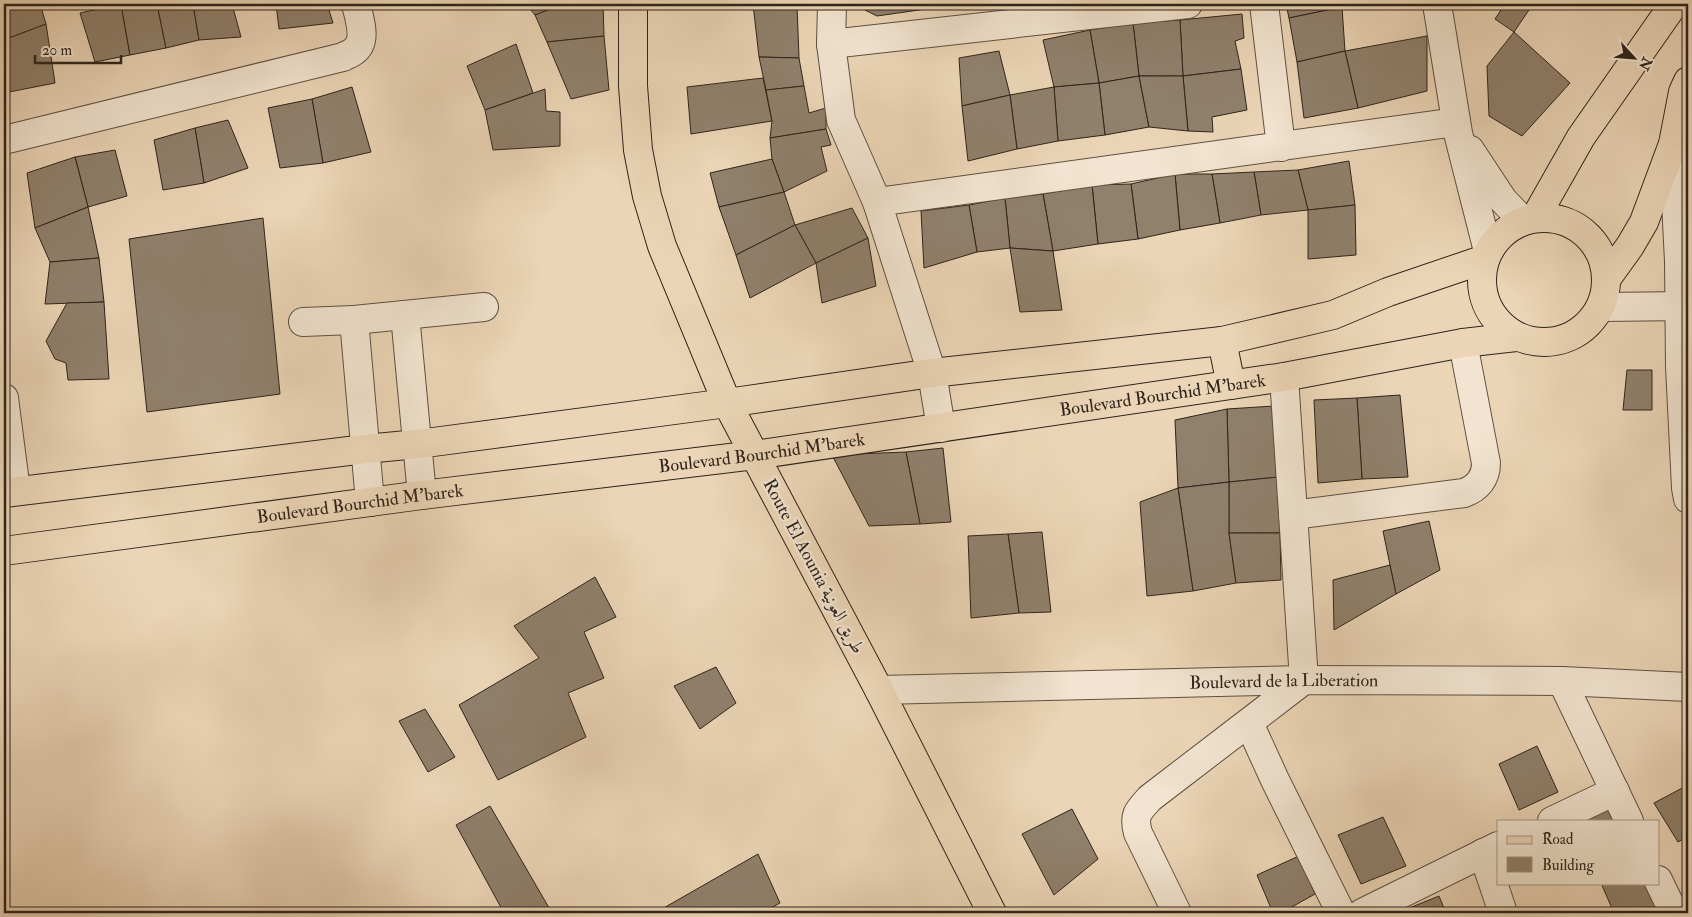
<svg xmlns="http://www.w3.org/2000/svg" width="1692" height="917" font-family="'IM FELL Double Pica',Amiri,serif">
<rect width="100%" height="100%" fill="#ebd5b6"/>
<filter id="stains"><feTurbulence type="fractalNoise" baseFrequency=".004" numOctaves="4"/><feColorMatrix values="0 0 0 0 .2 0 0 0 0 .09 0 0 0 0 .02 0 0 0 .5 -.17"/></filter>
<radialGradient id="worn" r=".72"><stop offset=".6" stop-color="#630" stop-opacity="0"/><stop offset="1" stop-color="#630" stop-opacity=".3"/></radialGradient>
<g fill="#90806c" stroke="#2e241b">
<polygon points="4,4 40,4 46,24 4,40"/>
<polygon points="121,4 130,55 95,62 80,13"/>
<polygon points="121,4 157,4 166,48 130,55"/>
<polygon points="157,4 193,4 199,40 166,48"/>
<polygon points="193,4 232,4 241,37 199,40"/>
<polygon points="276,4 327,4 333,23 279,29"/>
<polygon points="526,4 563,4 535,15"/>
<polygon points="563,4 603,4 604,36 547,42 535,15"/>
<polygon points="679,4 721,4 679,8"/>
<polygon points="753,4 797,5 799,58 759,57"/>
<polygon points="865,4 925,4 926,9 877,16 865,10"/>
<polygon points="925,4 953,4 926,9"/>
<polygon points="1286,4 1342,4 1342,7 1289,18"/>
<polygon points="1505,4 1533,4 1514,32 1495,19"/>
<polygon points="1342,7 1345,51 1297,62 1289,18"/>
<polygon points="1242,14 1244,38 1235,41 1241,69 1183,76 1180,20"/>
<polygon points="1180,20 1183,76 1139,76 1133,23"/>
<polygon points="1133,23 1139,76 1099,83 1090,30"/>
<polygon points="46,24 55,83 9,92 4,73 4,40"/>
<polygon points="1090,30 1099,83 1054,87 1043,40"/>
<polygon points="1514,32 1570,83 1522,136 1489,116 1487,66"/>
<polygon points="604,36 609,90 571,99 547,42"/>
<polygon points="1427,36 1427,91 1358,108 1345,51"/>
<polygon points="516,44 533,93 485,110 467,66"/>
<polygon points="999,51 1010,95 962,106 959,58"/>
<polygon points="1345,51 1358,108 1304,118 1297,62"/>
<polygon points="759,57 799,58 804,86 766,90"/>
<polygon points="1241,69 1247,110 1212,117 1213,132 1188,131 1183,76"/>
<polygon points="1139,76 1149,127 1105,135 1099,83"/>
<polygon points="1139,76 1183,76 1188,131 1149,127"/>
<polygon points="763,78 772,121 691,134 687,87"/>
<polygon points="1099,83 1105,135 1058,141 1054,87"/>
<polygon points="804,86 809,113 826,108 826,129 770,138 772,121 766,90"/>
<polygon points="352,87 371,152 323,163 312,99"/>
<polygon points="1054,87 1058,141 1017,149 1010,95"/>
<polygon points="545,89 546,111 560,112 560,146 493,150 485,110"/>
<polygon points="1010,95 1017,149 968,161 962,106"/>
<polygon points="312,99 323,163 280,168 268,108"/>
<polygon points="228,120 248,168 204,183 195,128"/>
<polygon points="195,128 204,183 163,190 154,140"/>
<polygon points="826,129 831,145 821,147 827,171 784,192 772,159 770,138"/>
<polygon points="115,150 127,196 88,207 75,157"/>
<polygon points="75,157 88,207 35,228 27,173"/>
<polygon points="772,159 784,192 719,207 710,173"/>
<polygon points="1349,161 1355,205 1308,210 1298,170"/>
<polygon points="1298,170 1308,210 1261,215 1254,172"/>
<polygon points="1254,172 1261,215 1220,223 1212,174"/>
<polygon points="1175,174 1212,174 1220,223 1180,230"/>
<polygon points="1175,174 1180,230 1138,239 1131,184"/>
<polygon points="1131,184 1138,239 1098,244 1092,185"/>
<polygon points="1092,185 1098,244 1053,251 1043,194"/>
<polygon points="784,192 795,225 736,255 719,207"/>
<polygon points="1043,194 1053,251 1010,248 1005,198"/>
<polygon points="1005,198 1010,248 977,252 969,205"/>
<polygon points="969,205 977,252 924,268 921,211"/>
<polygon points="1355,205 1356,255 1308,259 1308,210"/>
<polygon points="88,207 99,258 50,262 35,228"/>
<polygon points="852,208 868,238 816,263 795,225"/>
<polygon points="263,218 280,394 147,412 129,239"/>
<polygon points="795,225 816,263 750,298 736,255"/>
<polygon points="868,238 876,286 822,303 816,263"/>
<polygon points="1010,248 1053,251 1062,310 1020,312"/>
<polygon points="99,258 104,302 45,304 50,262"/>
<polygon points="104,302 109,379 68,380 66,363 55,359 46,341 67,303"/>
<polygon points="1627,370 1652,370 1652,410 1623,410"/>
<polygon points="1400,395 1408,477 1362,479 1357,398"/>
<polygon points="1357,398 1362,479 1318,483 1314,400"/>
<polygon points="1274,406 1278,477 1229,482 1227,409"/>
<polygon points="1227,409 1229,482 1178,488 1175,420"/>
<polygon points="943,448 951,522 920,524 906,452"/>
<polygon points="906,452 920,524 869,526 832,455"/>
<polygon points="1278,477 1280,533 1229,533 1229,482"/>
<polygon points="1229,482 1229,533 1236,583 1193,591 1178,488"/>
<polygon points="1178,488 1193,591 1147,596 1140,502"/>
<polygon points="1429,521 1440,570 1396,594 1383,531"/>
<polygon points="1042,532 1051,612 1019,613 1008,534"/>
<polygon points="1229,533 1280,533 1281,580 1236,583"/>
<polygon points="1008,534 1019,613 971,618 968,536"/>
<polygon points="1390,565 1396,594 1334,630 1333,580"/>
<polygon points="595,577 616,617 584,632 604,678 568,693 586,737 498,780 459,705 539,658 514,626"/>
<polygon points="716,667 736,703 700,729 674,686"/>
<polygon points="425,709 455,757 428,772 399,721"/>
<polygon points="1537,746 1558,792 1519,810 1499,764"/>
<polygon points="1688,785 1688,836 1678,842 1654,803"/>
<polygon points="1608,805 1616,821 1586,821"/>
<polygon points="490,806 552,913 504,913 456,825"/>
<polygon points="1072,809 1098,859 1054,895 1022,834"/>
<polygon points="1383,817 1406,866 1361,884 1338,835"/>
<polygon points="758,854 780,903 762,913 655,913"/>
<polygon points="1299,856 1315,894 1281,913 1273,913 1257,875"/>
<polygon points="1601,883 1648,883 1659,905 1641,913 1614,913"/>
<polygon points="1439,896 1446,913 1397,913"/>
<polygon points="1659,905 1662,913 1641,913"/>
</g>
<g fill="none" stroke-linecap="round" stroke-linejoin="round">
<g stroke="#5d5042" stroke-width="30">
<g id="minor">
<polyline points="832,4 831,44 841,120 877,202 932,373 941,428"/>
<polyline points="1264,4 1281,147"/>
<polyline points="1437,4 1458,133 1488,251"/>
<polyline points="831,44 1188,4"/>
<path d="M4 140 343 57C346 55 351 54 354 51 368 41 359 18 356 4"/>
<polyline points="1673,144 1679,261 1680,366 1686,488 1688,499"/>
<polyline points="1470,150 1503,200 1523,221"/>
<polyline points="877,202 1456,122"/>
<polyline points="1601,307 1688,306"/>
<polyline points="405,315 422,495"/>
<polyline points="354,320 370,502"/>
<polyline points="303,322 354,320 484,307"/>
<polyline points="4,398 16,491"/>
<path d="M1293 515 1464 493C1478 488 1486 478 1486 463L1463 343"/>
<polyline points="1562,681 1629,821"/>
<path id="s1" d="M879 690 1304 680 1562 681 1688 687"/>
<polyline points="1249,723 1275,780 1341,913"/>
<polyline points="1552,821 1615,791"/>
<polyline points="1483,853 1502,910"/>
<polyline points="1658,880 1674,913"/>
<path d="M1177 913 1138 833C1133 815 1138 811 1150 798L1304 680 1284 377"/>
<polyline points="1362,913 1498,846"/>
</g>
</g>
<g stroke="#2e241b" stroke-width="30">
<g id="major">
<polyline points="633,4 633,86 638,150 647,196 662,246 727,403 879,690 992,913"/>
<circle cx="1544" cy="280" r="62"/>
<polyline points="1535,218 1581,137 1674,4"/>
<polyline points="1607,278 1630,246 1644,222 1673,144 1683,92 1688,81"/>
<polyline points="1222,341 1231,385"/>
<polyline points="4,493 365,449 418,444 727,403 932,373 1222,341 1333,315 1388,292 1485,259"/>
<path id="s2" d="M4 551 422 495 755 455 1284 377 1463 343 1516 337"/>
</g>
</g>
<use href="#minor" stroke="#f2e4d0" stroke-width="28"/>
<use href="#major" stroke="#ebd5b6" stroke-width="28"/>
</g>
<g text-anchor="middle" stroke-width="4.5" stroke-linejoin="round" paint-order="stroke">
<g font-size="18" fill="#2e241b" stroke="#f2e4d0">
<text dy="6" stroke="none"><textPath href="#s2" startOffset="1169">Boulevard Bourchid M'barek</textPath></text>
<text dy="6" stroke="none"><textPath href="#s2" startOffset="764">Boulevard Bourchid M'barek</textPath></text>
<text dy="6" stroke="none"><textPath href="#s2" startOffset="359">Boulevard Bourchid M'barek</textPath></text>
<text transform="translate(814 566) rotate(62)" y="6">Route El Aounia طريق العونية</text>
<text dy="6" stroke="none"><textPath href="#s1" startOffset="405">Boulevard de la Liberation</textPath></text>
</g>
</g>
<rect width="1692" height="917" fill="none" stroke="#ebd5b6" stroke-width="20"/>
<rect x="5" y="5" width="1682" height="907" fill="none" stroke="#2e241b" stroke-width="2.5"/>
<rect x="10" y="10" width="1672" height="897" fill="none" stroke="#2e241b"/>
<rect x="1497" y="820" width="162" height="65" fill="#f2e4d0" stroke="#a49788"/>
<rect x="1507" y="836" width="25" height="8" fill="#ebd5b6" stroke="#a49788"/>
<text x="1542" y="844" font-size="15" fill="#2e241b">Road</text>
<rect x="1507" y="857" width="25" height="15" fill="#90806c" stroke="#a49788"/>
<text x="1542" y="870" font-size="15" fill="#2e241b">Building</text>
<g transform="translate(1634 58) rotate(116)" stroke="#f2e4d0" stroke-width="4" paint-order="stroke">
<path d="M0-4L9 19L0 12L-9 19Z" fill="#2e241b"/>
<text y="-8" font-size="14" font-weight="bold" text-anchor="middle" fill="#2e241b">N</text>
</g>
<path d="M35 55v8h86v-8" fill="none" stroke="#2e241b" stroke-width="2.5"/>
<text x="42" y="55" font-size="15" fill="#2e241b" stroke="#f2e4d0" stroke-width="4" paint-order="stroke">20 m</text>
<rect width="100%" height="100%" filter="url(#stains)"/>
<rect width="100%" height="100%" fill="url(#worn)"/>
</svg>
